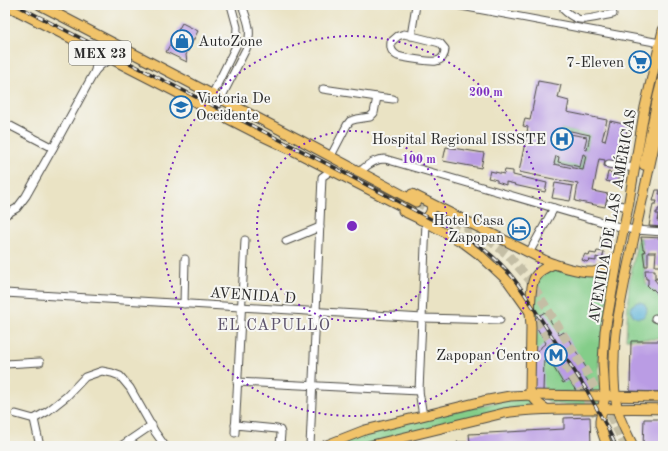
<svg xmlns="http://www.w3.org/2000/svg" width="668" height="451" font-family="'Old Standard TT',serif">
<rect width="100%" height="100%" fill="#f6f6f2"/>
<filter id="ink" filterUnits="userSpaceOnUse"><feTurbulence type="fractalNoise" baseFrequency=".025" numOctaves="2"/><feDisplacementMap in="SourceGraphic" scale="8" xChannelSelector="R" yChannelSelector="G"/><feConvolveMatrix kernelMatrix="1 2 1 2 8 2 1 2 1" color-interpolation-filters="sRGB"/></filter>
<filter id="wash" filterUnits="userSpaceOnUse"><feTurbulence type="fractalNoise" baseFrequency=".012" numOctaves="4" result="noise"/><feDisplacementMap in="SourceGraphic" scale="16" xChannelSelector="R" yChannelSelector="G"/><feGaussianBlur stdDeviation="0.9" result="paint"/><feColorMatrix in="noise" values="0 0 0 0 0 0 0 0 0 0 0 0 0 0 0 0 0 1.4 0 .05"/><feComposite in="paint" operator="in"/></filter>
<g filter="url(#wash)">
<rect width="100%" height="100%" fill="#eae3c4"/>
<g fill="#84cd89" stroke="#587c5a">
<polygon points="561,129 590,135 587,150 584,149 586,137 564,133 561,149 557,148"/>
<polygon points="583,154 586,155 583,170 554,164 556,156 559,157 558,162 580,166"/>
<polygon points="638,237 641,238 646,283 663,299 663,339 626,339 629,284"/>
<polygon points="550,270 612,270 601,350 599,353 599,381 603,387 603,392 533,392 533,329 536,286 539,278"/>
<polygon points="527,395 535,405 381,440 361,446 327,446 363,433"/>
<polygon points="544,398 600,399 600,405 563,405 551,403"/>
</g>
<circle fill="#5cb2d8" stroke="#446e82" cx="639" cy="310" r="8"/>
<g id="blocks">
<g fill="#ba9ce4" fill-rule="evenodd">
<polygon points="182,23 198,31 186,55 187,62 166,52"/>
<path d="M538 81 561 85 558 98 569 101 567 112 607 120 602 140 605 141 610 121 628 125 619 169 604 166 605 160 599 159 593 191 608 194 605 207 575 201 578 184 519 172 528 127 523 126 525 119 530 120ZM561 129 590 135 587 150 584 149 587 137 564 133 561 149 557 148ZM583 154 586 155 583 170 554 164 556 156 559 157 558 162 580 167Z"/>
<polygon points="446,147 484,153 481,168 443,161"/>
<polygon points="505,170 513,171 513,175 547,183 545,192 514,185 515,184 506,182 506,185 497,182 497,180 488,178 490,171 504,174"/>
<polygon points="608,172 620,174 618,184 606,181"/>
<polygon points="555,183 573,186 570,201 552,198"/>
<polygon points="656,190 660,190 659,194 661,194 660,209 658,209 658,212 656,212 656,214 658,214 657,221 658,221 658,219 663,219 663,227 649,226 653,204 656,204 657,201 653,201"/>
<polygon points="601,235 607,236 606,243 600,242"/>
<polygon points="641,237 663,238 663,247 660,247 660,251 663,251 663,261 660,261 661,266 655,266 656,252 648,252 648,266 645,266 643,252 645,252 644,249 643,249"/>
<polygon points="597,251 604,252 602,259 596,257 596,261 589,260 587,262 582,260 585,254 589,256 590,253 596,254"/>
<polygon points="645,270 655,270 655,278 657,278 657,279 654,279 663,290 663,300 656,294 658,294 653,289 652,290 647,285 648,284 648,279 646,279"/>
<polygon points="545,312 559,335 564,332 587,369 582,372 593,389 580,397 569,380 563,383 548,358 544,360 543,391 532,390 533,353 541,348 541,347 546,343 532,320"/>
<polygon points="631,341 663,341 663,392 630,391"/>
<polygon points="590,417 591,445 594,444 594,446 457,446 457,442 470,442 469,434 564,429 564,418"/>
<polygon points="644,419 663,419 663,446 643,446"/>
</g>
</g>
</g>
<g filter="url(#ink)">
<use href="#blocks" fill-opacity="0" stroke="#484742" stroke-width="1"/>
<g fill="none" stroke-linecap="round" stroke-linejoin="round">
<g stroke="#c4bea5" stroke-width="9" stroke-dasharray="9 4.5" stroke-linecap="butt">
<polyline points="416,202 485,237 508,255 529,279 586,372 614,423 625,446"/>
<polyline points="529,308 596,414"/>
<polyline points="603,424 613,446"/>
</g>
<g stroke="#484742" stroke-width="9">
<g id="minor">
<polyline points="456,5 660,43"/>
<path d="M564 5V10C567 13 573 17 578 19 585 21 605 15 613 14"/>
<path d="M404 34 440 43 445 49C445 55 442 60 436 61 431 62 404 58 398 56 392 53 390 48 391 42L398 36Z"/>
<polyline points="411,36 416,5"/>
<polyline points="95,71 96,63 96,51"/>
<polyline points="323,89 377,97 374,113 370,117 357,119 350,121 347,125 333,152"/>
<polyline points="377,97 393,99"/>
<polyline points="205,107 212,95 236,46 237,27 231,5"/>
<path d="M214 112 246 49C253 31 248 22 242 5"/>
<polyline points="5,123 53,148"/>
<polyline points="609,164 635,168"/>
<path d="M363 169C370 163 376 159 385 159L623 228 636 230 663 232"/>
<polyline points="610,203 628,207"/>
<polyline points="5,215 17,208 26,196 53,148 95,71 101,65 112,59"/>
<polyline points="286,241 320,227"/>
<polyline points="529,253 554,208"/>
<polyline points="5,293 423,318 500,320"/>
<polyline points="184,304 185,259"/>
<polyline points="655,318 663,321"/>
<polyline points="5,364 40,362"/>
<polyline points="237,382 419,391"/>
<polyline points="16,414 34,419 48,411 67,396 85,377 102,371 112,373 120,376 130,388 155,432 165,446"/>
<polyline points="423,416 419,391 426,222"/>
<polyline points="34,419 37,433 40,446"/>
<polyline points="235,425 277,429 280,430 281,433 280,446"/>
<polyline points="235,433 245,240"/>
<polyline points="121,446 152,425"/>
<polyline points="310,446 322,177 329,172"/>
</g>
</g>
<g stroke="#484742" stroke-width="11">
<g id="major">
<polyline points="6,5 260,135 298,153 411,211"/>
<polyline points="40,5 300,140 416,202"/>
<polyline points="644,165 658,96 663,77"/>
<path d="M412 194 544 260C555 265 581 273 593 272 603 271 613 264 618 255"/>
<path d="M403 211 426 222 464 243 480 255 508 281 530 312 531 327 530 390C532 399 539 404 546 409"/>
<path d="M421 220C429 219 433 211 431 204"/>
<path d="M530 312C531 303 530 285 535 277 539 270 547 267 554 264"/>
<polyline points="324,446 365,430 483,401 510,396 531,395 663,397"/>
<path d="M368 446 504 413C528 409 553 409 577 409 606 409 634 408 663 409"/>
<polyline points="607,446 600,425 600,421 605,396 603,362 605,331 616,269 618,255 628,207 645,107 663,30"/>
<path d="M633 446C627 433 619 420 617 407 607 351 622 296 633 242 643 195 654 149 663 102"/>
</g>
</g>
<use href="#minor" stroke="#fff" stroke-width="7"/>
<use href="#major" stroke="#f1c36a" stroke-width="9"/>
<g stroke="#2b2b2b" stroke-width="3.5">
<path id="rail" d="M16 5 329 165 465 237C489 250 509 270 524 293L586 389 608 429 616 446"/>
</g>
<use href="#rail" stroke="#f6f6f2" stroke-width="2" stroke-dasharray="6" stroke-linecap="butt"/>
</g>
</g>
<g fill="none" stroke="#7b2cbf" stroke-width="2" stroke-dasharray="2 4">
<circle cx="352" cy="226" r="95"/>
<circle cx="352" cy="226" r="190"/>
</g>
<defs>
<g id="shop-ring" transform="scale(1.15)"><circle r="9.5" fill="#f6f6f2" stroke="#1f6fb2" stroke-width="1.5"/><path d="M-5-2.5h2.3a2.7 3.5 0 0 1 5.4 0H5L5.5 6h-11ZM-1.5-2.5h3a1.5 2.3 0 0 0-3 0Z" fill="#1f6fb2"/></g>
<g id="supermarket-ring" transform="scale(1.15)"><circle r="9.5" fill="#f6f6f2" stroke="#1f6fb2" stroke-width="1.5"/><path d="M-6-5.5h2.5l.6 2H6L4.5 2H-2.5L-4.4-4H-6ZM-1.5 3.2a1.3 1.3 0 1 0 .1 0ZM3 3.2a1.3 1.3 0 1 0 .1 0Z" fill="#1f6fb2"/></g>
<g id="university-ring" transform="scale(1.15)"><circle r="9.5" fill="#f6f6f2" stroke="#1f6fb2" stroke-width="1.5"/><path d="M0-5L7-2L0 1L-7-2ZM-4 1L0 2.5L4 1V4Q0 6-4 4Z" fill="#1f6fb2"/></g>
<g id="hospital-ring" transform="scale(1.15)"><circle r="9.5" fill="#f6f6f2" stroke="#1f6fb2" stroke-width="1.5"/><path d="M-5-5h3v3.5h4V-5h3V5h-3V1.5h-4V5h-3Z" fill="#1f6fb2"/></g>
<g id="hotel-ring" transform="scale(1.15)"><circle r="9.5" fill="#f6f6f2" stroke="#1f6fb2" stroke-width="1.5"/><path d="M-6-4.5h1.5V1H6V5H4.5V3h-9V5H-6ZM-4 0a1.8 1.8 0 1 1 3.6 0ZM.5 0V-2.5h3Q6-2.5 6 0Z" fill="#1f6fb2"/></g>
<g id="metro-ring" transform="scale(1.15)"><circle r="9.5" fill="#f6f6f2" stroke="#1f6fb2" stroke-width="1.5"/><path d="M-5.5 5V-5H-3L0 0L3-5H5.5V5H3V-.5L0 4L-3-.5V5Z" fill="#1f6fb2"/></g>
</defs>
<g fill-rule="evenodd">
<use href="#shop-ring" x="182" y="41"/>
<use href="#supermarket-ring" x="640" y="62"/>
<use href="#university-ring" x="181" y="107"/>
<use href="#hospital-ring" x="562" y="139"/>
<use href="#hotel-ring" x="519" y="229"/>
<use href="#metro-ring" x="556" y="355"/>
</g>
<g text-anchor="middle" stroke-width="4" stroke-linejoin="round" paint-order="stroke">
<rect fill="#f6f6f2" stroke="#686867" stroke-width="1" x="69" y="41" width="62" height="24" rx="3"/>
<g font-size="14" font-weight="bold" fill="#2b2b2b">
<text x="100" y="58">MEX 23</text>
</g>
<g font-size="15" fill="#2b2b2b" stroke="#f6f6f2" text-anchor="end">
<text x="198" y="46" text-anchor="start">AutoZone</text>
<text x="624" y="67">7-Eleven</text>
<text x="196" y="103" text-anchor="start">Victoria De<tspan x="196" dy="17">Occidente</tspan></text>
<text x="546" y="144">Hospital Regional ISSSTE</text>
<text x="504" y="225">Hotel Casa<tspan x="504" dy="17">Zapopan</tspan></text>
<text x="540" y="360">Zapopan Centro</text>
</g>
<g font-size="15" fill="#2b2b2b" stroke="#f6f6f2">
<text transform="translate(612 216) rotate(-80)" y="5">AVENIDA DE LAS AMÉRICAS</text>
<text transform="translate(253 295) rotate(4)" y="5">AVENIDA D</text>
</g>
<g font-size="16" letter-spacing="1" fill="#5d536c" stroke="#f6f6f2">
<text x="274" y="330">EL CAPULLO</text>
</g>
</g>
<circle cx="352" cy="226" r="6" fill="#7b2cbf" stroke="#f6f6f2" stroke-width="2"/>
<g font-size="12" text-anchor="middle" font-weight="bold" fill="#7b2cbf" stroke="#f6f6f2" stroke-width="4" stroke-linejoin="round" paint-order="stroke">
<text x="486" y="96">200 m</text>
<text x="419" y="163">100 m</text>
</g>
<rect width="668" height="451" fill="none" stroke="#f6f6f2" stroke-width="20"/>
</svg>
